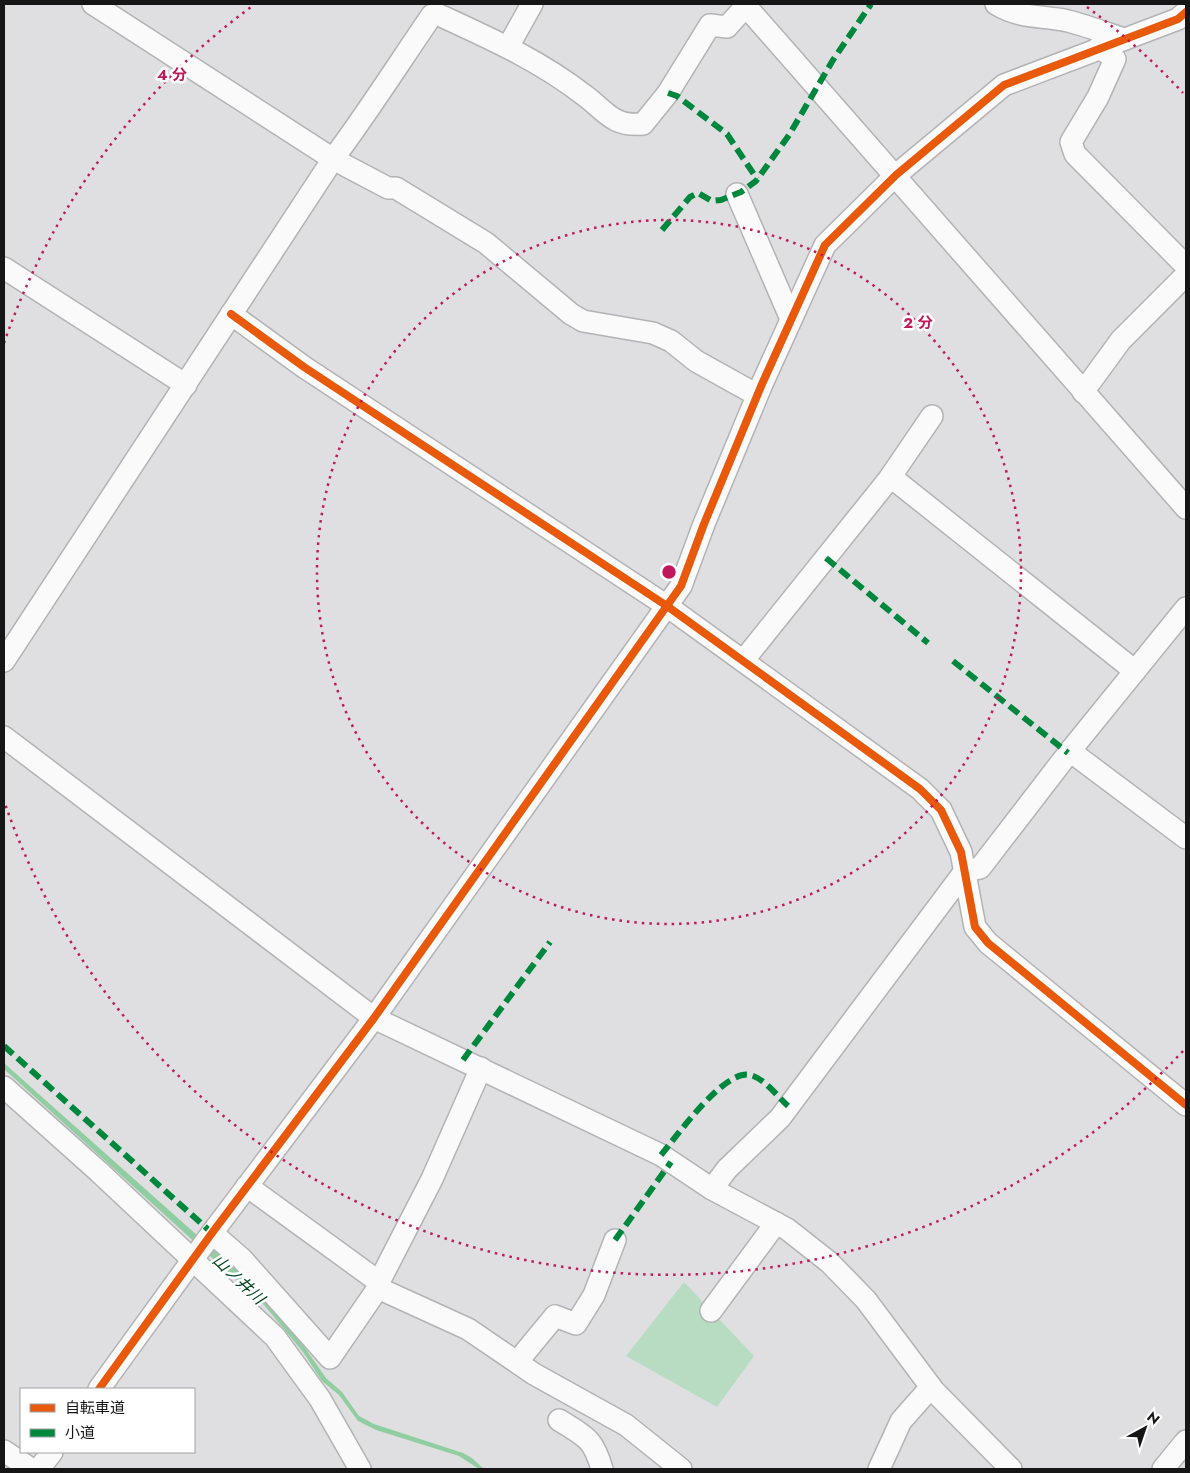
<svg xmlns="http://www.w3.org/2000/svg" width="1190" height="1473" font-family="Jost,'Noto Sans JP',sans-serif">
<rect width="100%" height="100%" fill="#dfdfe1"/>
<polygon fill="#b8dcc2" points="684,1282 754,1356 717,1407 626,1356"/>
<polygon fill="#90cea1" points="4,1063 235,1269 296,1335 326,1378 342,1392 359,1416 374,1424 463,1453 472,1458 484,1469 479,1469 459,1456 376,1430 358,1421 339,1395 322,1381 303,1352 264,1305 4,1069"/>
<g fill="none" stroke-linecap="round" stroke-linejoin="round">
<g stroke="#b3b3b5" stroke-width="24">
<g id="minor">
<polyline points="93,4 333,159 388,188 396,188 486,243 571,314 583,321 653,333 671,341 696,361 757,395"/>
<polyline points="744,4 1186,508"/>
<path d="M996 4C1021 19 1040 15 1068 21 1087 26 1106 33 1124 39"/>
<polyline points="508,47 532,4"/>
<polyline points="1099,47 1115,59 1098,97 1071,142 1075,154 1186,266"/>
<polyline points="737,194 791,319"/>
<polyline points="4,268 186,385"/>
<polyline points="231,314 304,367 667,606 920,789 941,810 961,852 975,927 988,943 1186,1105"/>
<polyline points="1083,392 1121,340 1186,275"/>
<polyline points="891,477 1135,671"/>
<path d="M4 661 333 159C368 112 399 63 432 15L437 14C489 38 539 60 584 95 606 111 612 127 643 124L668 93 710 25 727 27 746 6"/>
<polyline points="743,661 889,479 932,416"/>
<polyline points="4,737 374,1018 661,1155 712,1189 787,1229 829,1262 866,1300 934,1391 1011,1469"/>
<polyline points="1070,751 1186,838"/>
<polyline points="4,1087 98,1171 275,1337 320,1399 360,1469"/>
<polyline points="247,1186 379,1282"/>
<polyline points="712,1189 727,1169 780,1118 965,871 980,868 1070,751 1186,608"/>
<polyline points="212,1233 242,1259 330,1358 378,1288 379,1282 432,1179 481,1068"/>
<polyline points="378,1288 468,1329 534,1374 626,1425 681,1469"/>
<polyline points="711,1311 776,1223"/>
<polyline points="517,1362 555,1316 576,1324 594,1295 615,1240"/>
<polyline points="99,1389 212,1233 374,1018 681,586 704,524 762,384 825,245 896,175 1004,85 1178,19 1186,12"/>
<path d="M559 1420C586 1437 593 1438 602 1469"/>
<polyline points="4,1451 31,1469"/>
<polyline points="39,1469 52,1452"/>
<polyline points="879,1469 901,1421 931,1387"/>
<polyline points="1163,1469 1186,1441"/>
</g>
</g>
<use href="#minor" stroke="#fafafa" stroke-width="21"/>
<g stroke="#00873e" stroke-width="6" stroke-dasharray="12 6" stroke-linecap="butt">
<polyline points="668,93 677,96 727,134 757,179"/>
<polyline points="662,230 690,197 698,193 712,201 721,200 741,192 756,181 789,135 833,60 871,4"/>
<polyline points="826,558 928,643"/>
<polyline points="953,661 1068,753"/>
<polyline points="4,1046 212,1233"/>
<polyline points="463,1060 550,942"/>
<path d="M661 1155C677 1136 724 1069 750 1075 764 1078 778 1097 788 1106"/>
<polyline points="615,1240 671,1162"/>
</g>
<g stroke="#fff" stroke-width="11">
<g id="cycleway">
<polyline points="231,314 304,367 667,606 920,789 941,810 961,852 975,927 988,943 1186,1105"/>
<polyline points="99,1389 212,1233 374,1018 681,586 704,524 762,384 825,245 896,175 1004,85 1178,19 1186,12"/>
</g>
</g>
<use href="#cycleway" stroke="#e8590c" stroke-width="8"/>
</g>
<g fill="none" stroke="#c2185b" stroke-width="2.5" stroke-dasharray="2.5 5">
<circle cx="669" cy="572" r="352"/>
<path d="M1183 1051A703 703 0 0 1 4 801M4 343A703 703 0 0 1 251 7M1087 7A703 703 0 0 1 1183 93"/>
</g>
<g text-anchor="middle" stroke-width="5" stroke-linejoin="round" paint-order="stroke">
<g font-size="16" font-style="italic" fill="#00461e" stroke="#fff">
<text transform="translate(239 1279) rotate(43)" y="6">山ノ井川</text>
</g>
</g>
<circle cx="669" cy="572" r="8" fill="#c2185b" stroke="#fff" stroke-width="2.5"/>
<g font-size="15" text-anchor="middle" font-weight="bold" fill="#c2185b" stroke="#fff" stroke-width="5" stroke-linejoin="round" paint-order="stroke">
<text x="172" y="80">4 分</text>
<text x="918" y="328">2 分</text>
</g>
<rect width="1190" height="1473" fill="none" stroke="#161617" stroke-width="10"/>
<rect x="20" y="1388" width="175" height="65" fill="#ffffff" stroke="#a2a2a2"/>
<rect x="30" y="1404" width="25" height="8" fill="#e8590c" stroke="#a2a2a2"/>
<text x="65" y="1413" font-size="15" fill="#161617">自転車道</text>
<rect x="30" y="1429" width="25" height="8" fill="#00873e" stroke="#a2a2a2"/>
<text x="65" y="1438" font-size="15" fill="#161617">小道</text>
<g transform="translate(1145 1428) rotate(40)" stroke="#ffffff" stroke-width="4" paint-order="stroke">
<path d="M0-4L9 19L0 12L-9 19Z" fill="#161617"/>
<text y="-8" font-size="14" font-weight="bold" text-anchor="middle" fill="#161617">N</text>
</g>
</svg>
